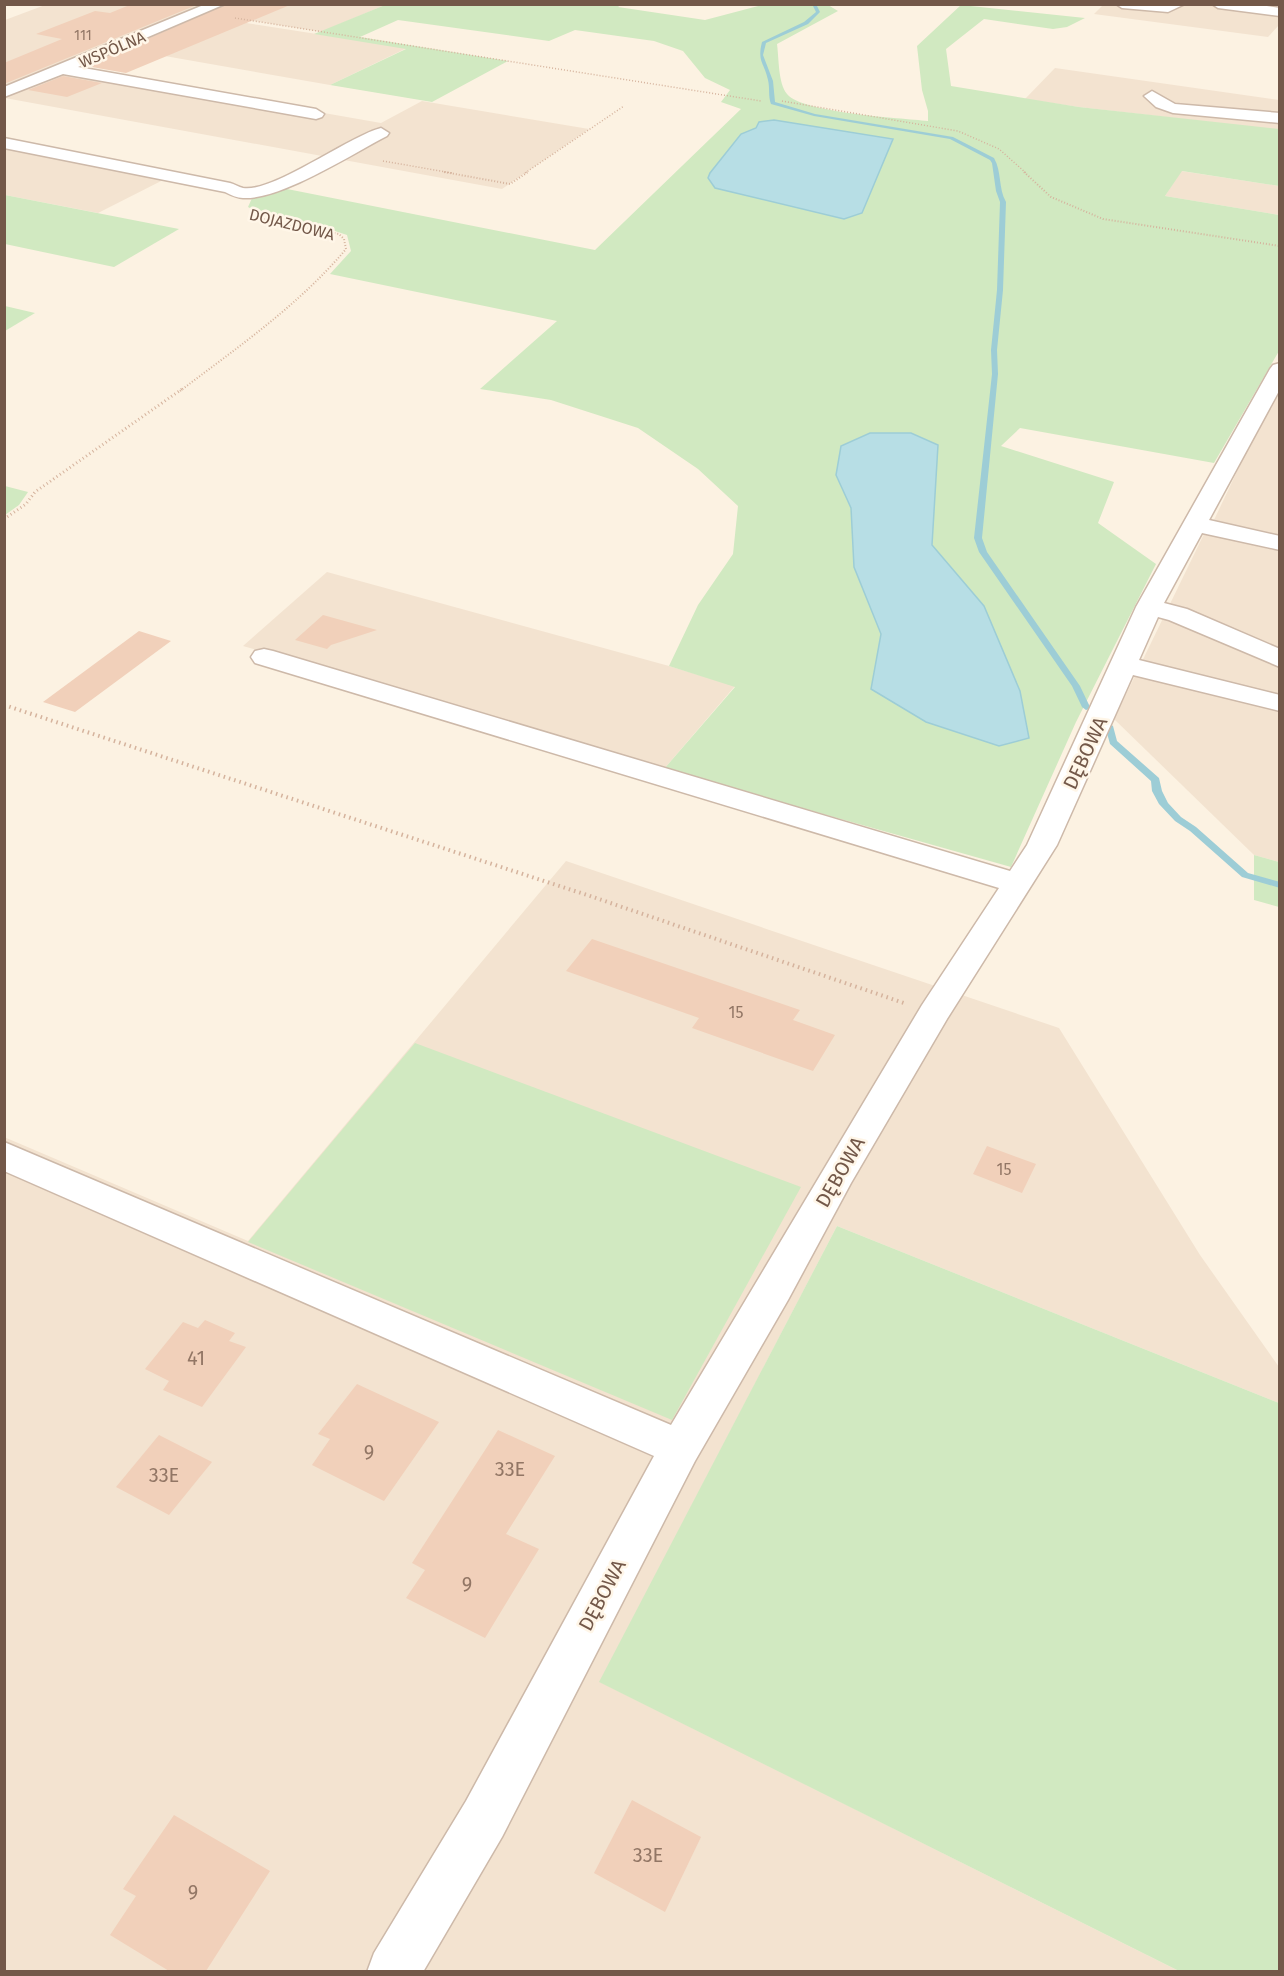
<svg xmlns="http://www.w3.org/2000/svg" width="1284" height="1976" font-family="'Fira Sans',sans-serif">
<rect width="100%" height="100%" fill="#fcf2e2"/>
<g fill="#f3e3d0">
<polygon points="228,4 385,5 321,32 207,13"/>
<polygon points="1202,4 1279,14 1279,25 1268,37 1094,14 1103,5"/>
<polygon points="45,5 212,5 189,14 407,48 330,85 125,49 77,70 381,123 422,101 589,129 502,189 5,98 5,20"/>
<polygon points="1055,68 1279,100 1279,130 1079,107 1025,99"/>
<polygon points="4,146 169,177 98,213 5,195"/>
<polygon points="1181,171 1279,186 1279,215 1165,196"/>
<polygon points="1279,383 1279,535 1214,520"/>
<polygon points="1204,534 1279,551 1279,862 1254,855 1114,719"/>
<polygon points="327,572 669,666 735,686 664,769 243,646"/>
<polygon points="566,861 1059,1028 1200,1255 1279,1367 1279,1403 837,1226 600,1682 1179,1971 5,1971 4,1137 248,1241"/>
</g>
<g fill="#d1e9c1">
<path d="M622 4 618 7 705 20 762 5H828L838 11 777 44C779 58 778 83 787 94 802 113 900 118 928 121V111L922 90 917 46 961 5 1085 18 1067 27 1053 29 984 19 946 49 951 86 1079 107 1279 129V186L1182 171 1165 196 1279 215V351L1214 463 1020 428 1001 446 1114 482 1098 523 1156 564 1076 722 1011 867 664 769 735 687 669 666 698 605 733 554 738 506 698 469 638 428 551 400 480 389 557 321 330 274 351 251 347 235 314 224 265 216 248 207 253 196 282 188 595 250 741 109 721 102 730 90 705 78 683 51 654 41 575 30 549 41 398 20 360 37 508 61 432 102 330 85 406 49 314 34 385 5Z"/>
<polygon points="5,195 179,229 114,267 5,244"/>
<polygon points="5,306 35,313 5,331"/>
<polygon points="5,486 28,492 19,505 5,515"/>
<polygon points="1254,855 1279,862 1279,907 1254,900"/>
<polygon points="415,1043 801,1187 672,1420 248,1242"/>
<polygon points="837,1226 1279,1403 1279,1971 1179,1971 599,1682"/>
</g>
<g fill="#b7dee5" stroke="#9dcdd6" stroke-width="1.5">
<polygon points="774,120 893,139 862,213 844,219 715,188 708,178 710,173 741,134 756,128 759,122"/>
<polygon points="870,433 911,433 938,445 932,545 984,606 1020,691 1029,738 999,746 926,722 871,689 881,634 854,567 851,508 836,475 841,446"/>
</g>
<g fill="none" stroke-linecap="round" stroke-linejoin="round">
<g fill="#9dcdd6" fill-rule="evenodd">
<path d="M812 4H816L820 12 808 24 766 43 763 55 773 81 775 102 815 114 953 137 994 158C1002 172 998 188 1006 202L1003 290 997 350 998 374 982 538 987 552 1080 686 1090 707 1089 709 1086 710 1082 707 1072 686 979 552 974 538 992 374 991 350 997 290 1000 202 996 191 992 163 990 160 950 139 814 116 771 104C768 96 770 88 768 80 764 62 757 62 762 42L804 22 816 12Z"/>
<polygon points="1109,723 1113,726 1117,741 1159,778 1162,791 1168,803 1181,817 1196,827 1248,873 1280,882 1280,888 1242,877 1190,831 1175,821 1159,804 1152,791 1151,781 1110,744 1105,726"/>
</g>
</g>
<g fill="#f1d0ba">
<polygon points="132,4 199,4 4,84 4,63 62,39 36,34 95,11 110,13"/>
<polygon points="227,4 290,5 126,73 86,66"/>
<polygon points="63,76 102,83 67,97 28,90"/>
<polygon points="323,615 377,630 331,645 327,649 295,640"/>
<polygon points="139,631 171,641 75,712 43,702"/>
<polygon points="592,939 800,1010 793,1020 835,1035 813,1071 692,1028 699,1018 566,971"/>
<polygon points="987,1146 1036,1164 1022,1193 973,1174"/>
<polygon points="205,1320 235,1333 229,1341 246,1347 202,1407 163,1390 169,1381 145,1369 183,1322 198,1328"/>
<polygon points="357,1384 439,1422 384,1501 312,1465 330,1439 318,1434"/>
<polygon points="498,1430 555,1456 506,1534 539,1549 485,1638 406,1598 425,1570 412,1563"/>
<polygon points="159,1435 212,1462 169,1515 116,1487"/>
<polygon points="632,1800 701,1837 665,1912 594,1873"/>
<polygon points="174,1815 270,1871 206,1971 169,1971 110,1935 136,1896 123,1889"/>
</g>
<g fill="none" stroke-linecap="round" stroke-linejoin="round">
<g stroke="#cdb9a9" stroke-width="3">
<g id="minor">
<polygon points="206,4 225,4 78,67 316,109 324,114 322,117 316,119 63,74 4,97 4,87"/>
<polygon points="1116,4 1185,4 1168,12 1122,8"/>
<polygon points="1212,4 1253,4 1280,8 1280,16 1218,8"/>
<polygon points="1152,91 1175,104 1280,113 1280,123 1173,113 1156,107 1144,96"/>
<path d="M381 128 389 133 387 136C352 154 281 200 243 198 237 198 231 195 225 192L4 148V138L230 183C234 184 239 187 243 188 273 193 349 136 381 128Z"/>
<polygon points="1280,363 1280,389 1209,520 1280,536 1280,550 1202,533 1164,603 1187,609 1280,649 1280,667 1169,620 1158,617 1139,660 1280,695 1280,711 1133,675 1057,845 947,1019 851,1183 788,1300 695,1461 502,1837 423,1972 367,1972 374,1953 466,1801 654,1456 4,1171 4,1142 671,1425 922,1005 999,888 255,663 251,657 255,651 264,649 273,651 1010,871 1027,845 1136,607 1270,369 1273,365"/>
</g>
</g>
<g stroke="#d5b39d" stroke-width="1.5" stroke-dasharray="1 2" stroke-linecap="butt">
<polyline points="235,18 761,101"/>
<polyline points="782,101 958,131 999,149 1026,173"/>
<polyline points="383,161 452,173"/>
<polyline points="525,173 624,106"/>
</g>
<g stroke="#d5b39d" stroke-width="2" stroke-dasharray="1 2" stroke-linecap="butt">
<polyline points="444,172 510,184 528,172"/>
<polyline points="1024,172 1051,197 1103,219 1280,246"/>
<path d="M180 391C238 347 299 305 346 249L344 239 339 234 257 218"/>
</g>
<polyline stroke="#d5b39d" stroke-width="3" stroke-dasharray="1 3" stroke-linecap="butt" points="4,519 26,504 35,492 182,389"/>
<polyline stroke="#d5b39d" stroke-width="4" stroke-dasharray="1.5 4" stroke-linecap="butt" points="4,705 587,895 904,1003"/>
<use href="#minor" fill="#fff" fill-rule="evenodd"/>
</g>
<g text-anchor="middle" stroke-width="5" stroke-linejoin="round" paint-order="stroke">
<g font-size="14" fill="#927665">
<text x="83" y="40">111</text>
</g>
<g font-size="16" fill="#735849" stroke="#fff6e8">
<text transform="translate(112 49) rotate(-23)" y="6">WSPÓLNA</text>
<text transform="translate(292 224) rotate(14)" y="6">DOJAZDOWA</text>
</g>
<g font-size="16" fill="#927665">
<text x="736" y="1018">15</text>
<text x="1004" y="1175">15</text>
</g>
<g font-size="20" fill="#735849" stroke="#fff6e8">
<text transform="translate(1085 753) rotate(-65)" y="7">DĘBOWA</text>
<text transform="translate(840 1172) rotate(-60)" y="7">DĘBOWA</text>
<text transform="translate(602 1595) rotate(-62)" y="7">DĘBOWA</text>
</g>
<g font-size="20" fill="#927665">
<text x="196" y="1365">41</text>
<text x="369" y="1459">9</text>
<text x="510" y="1476">33E</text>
<text x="164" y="1482">33E</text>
<text x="467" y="1591">9</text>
<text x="648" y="1862">33E</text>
<text x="193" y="1899">9</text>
</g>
</g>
<rect width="1284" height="1976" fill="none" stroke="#735849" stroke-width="12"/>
</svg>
